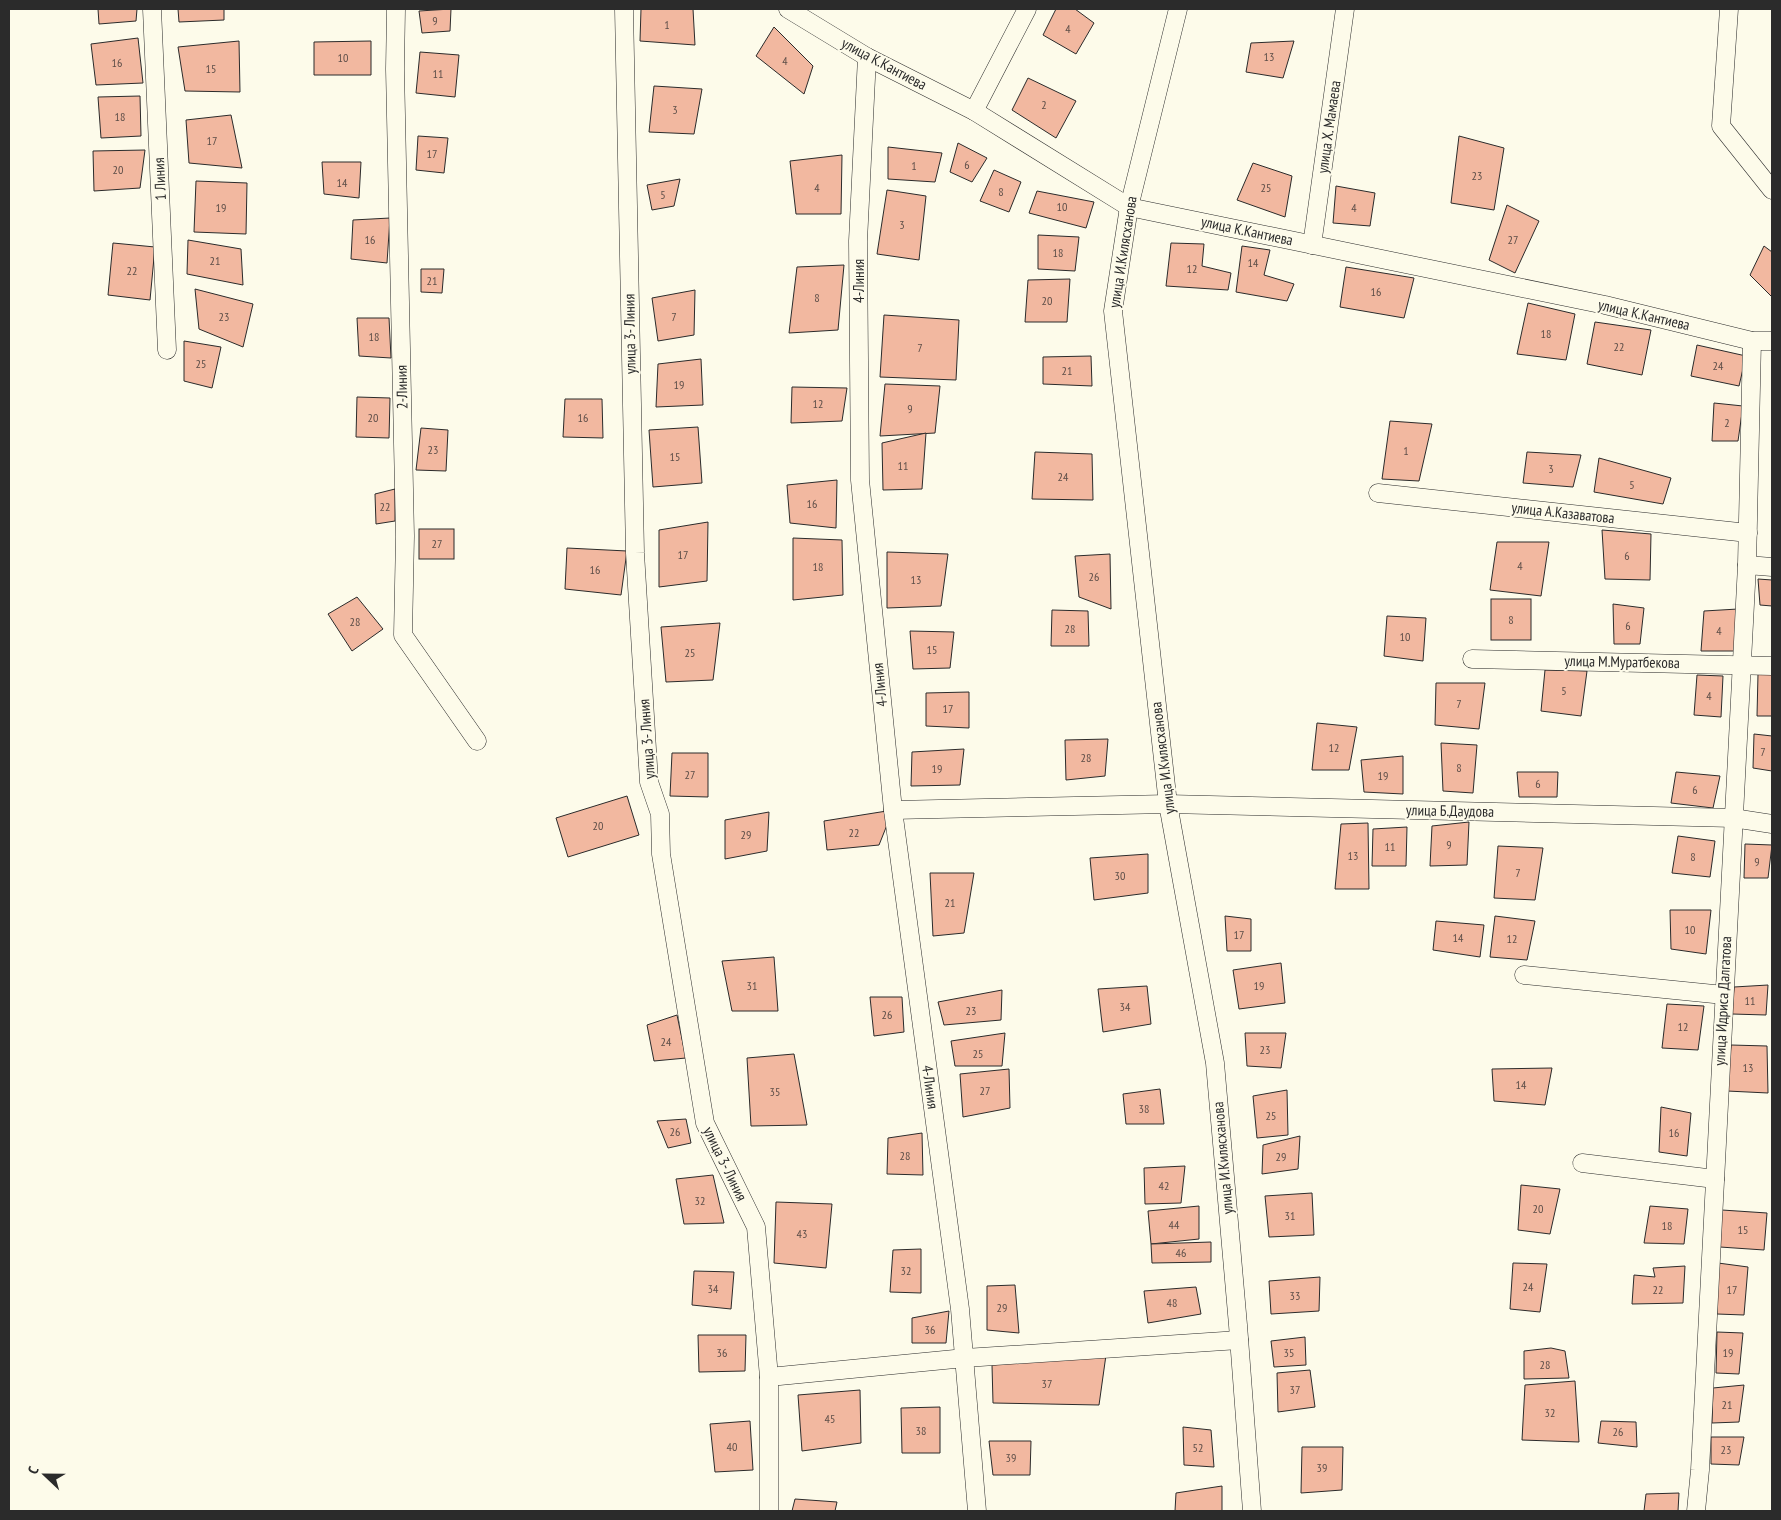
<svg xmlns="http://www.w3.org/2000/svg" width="1781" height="1520" font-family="'PT Sans Narrow',sans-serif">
<rect width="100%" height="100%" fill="#fdfbea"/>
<g fill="#f2b8a0" stroke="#2b2b2b">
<polygon points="98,9 137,9 136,21 99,24"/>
<polygon points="178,9 224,9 224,20 179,22"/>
<polygon points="451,9 450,31 422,33 419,11"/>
<polygon points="641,9 693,9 695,45 640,41"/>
<polygon points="1056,9 1075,9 1094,23 1076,54 1043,35"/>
<polygon points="774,27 813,66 804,94 756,56"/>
<polygon points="138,38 143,83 96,85 91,44"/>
<polygon points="239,41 240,92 185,91 178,47"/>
<polygon points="371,41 371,75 314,75 314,42"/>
<polygon points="1294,41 1283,78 1246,72 1251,43"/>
<polygon points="420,52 459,55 455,97 416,93"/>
<polygon points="1028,78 1076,101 1056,138 1012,110"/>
<polygon points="654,86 702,89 694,134 649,132"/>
<polygon points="140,96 141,136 101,138 98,97"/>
<polygon points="231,115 242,168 189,163 186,120"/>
<polygon points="418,136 448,138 444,173 416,170"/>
<polygon points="1459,136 1504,148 1494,210 1451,203"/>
<polygon points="958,143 987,158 972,182 950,172"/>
<polygon points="888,147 942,153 935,182 888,179"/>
<polygon points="145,150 140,188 94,191 93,151"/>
<polygon points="842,155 841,214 796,214 790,161"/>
<polygon points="322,162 361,162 359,198 324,194"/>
<polygon points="1253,163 1292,176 1285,217 1237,200"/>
<polygon points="994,170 1021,182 1009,212 980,201"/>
<polygon points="680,179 674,206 652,210 647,185"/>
<polygon points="196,181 247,183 246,234 194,232"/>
<polygon points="1336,186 1375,193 1370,226 1333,223"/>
<polygon points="887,190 926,196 919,260 877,254"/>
<polygon points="1037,191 1094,202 1086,228 1029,213"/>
<polygon points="1507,205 1539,221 1515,273 1489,260"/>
<polygon points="390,218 387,263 351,259 353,220"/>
<polygon points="1038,235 1079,237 1075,271 1038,269"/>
<polygon points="188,240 241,249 243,285 187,274"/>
<polygon points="113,243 155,247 150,300 108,295"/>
<polygon points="1171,243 1204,244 1202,266 1231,273 1228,290 1166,286"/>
<polygon points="1242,246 1270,250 1264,275 1294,284 1287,301 1236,292"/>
<polygon points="1764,246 1772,252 1772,297 1750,275"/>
<polygon points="844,265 838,330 789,333 797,267"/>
<polygon points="1346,267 1414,278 1404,318 1340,307"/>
<polygon points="421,269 444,269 442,293 421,292"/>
<polygon points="1070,279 1067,322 1025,322 1028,280"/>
<polygon points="195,289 253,304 243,347 199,329"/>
<polygon points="695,290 694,335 658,341 652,298"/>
<polygon points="1528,303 1575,314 1566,360 1517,354"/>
<polygon points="884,315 959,320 956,380 880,377"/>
<polygon points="357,318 389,318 391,358 359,356"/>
<polygon points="1595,322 1651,330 1642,375 1587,364"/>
<polygon points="184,341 221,347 212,388 184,381"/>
<polygon points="1697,345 1746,356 1739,386 1691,376"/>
<polygon points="1091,356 1092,386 1043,384 1043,357"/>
<polygon points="701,359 703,405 656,407 658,364"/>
<polygon points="885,384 940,386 935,433 880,436"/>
<polygon points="792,387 847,388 842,421 791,423"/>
<polygon points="357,397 390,398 389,438 356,437"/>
<polygon points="565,399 602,399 603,438 563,437"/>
<polygon points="1714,403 1743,406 1738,441 1712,441"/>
<polygon points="1390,421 1432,424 1419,481 1382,479"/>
<polygon points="698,427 702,483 653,487 649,430"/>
<polygon points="421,428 448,430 446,471 416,470"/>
<polygon points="926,433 922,489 883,490 882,443"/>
<polygon points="1035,452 1092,454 1093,500 1032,499"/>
<polygon points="1527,452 1581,455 1573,487 1523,483"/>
<polygon points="1599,458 1671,478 1663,504 1594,492"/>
<polygon points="837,480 836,528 790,523 787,485"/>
<polygon points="395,489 395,521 376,524 375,494"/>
<polygon points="708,522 707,581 659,587 659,530"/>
<rect x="419" y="529" width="35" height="30"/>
<polygon points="1602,530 1651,534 1650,580 1605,579"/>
<polygon points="793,538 842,540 843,595 793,600"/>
<polygon points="1497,542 1549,542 1541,596 1490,590"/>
<polygon points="567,548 627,551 621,595 565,589"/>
<polygon points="887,552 948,554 941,606 887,608"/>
<polygon points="1110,554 1111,609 1079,597 1075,556"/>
<polygon points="1758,579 1772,580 1772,606 1760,605"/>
<polygon points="357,597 383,629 352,651 328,614"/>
<rect x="1491" y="599" width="40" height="41"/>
<polygon points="1613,604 1644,608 1640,644 1614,644"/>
<polygon points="1738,609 1734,651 1701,651 1704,611"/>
<polygon points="1052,610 1088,611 1089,646 1051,646"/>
<polygon points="1387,616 1426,618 1423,661 1384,656"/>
<polygon points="720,623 713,680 666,682 661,627"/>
<polygon points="910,631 954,632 950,668 913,669"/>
<polygon points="1545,670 1587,671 1581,716 1541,711"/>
<polygon points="1758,674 1772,674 1772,716 1757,716"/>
<polygon points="1697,675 1723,676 1721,717 1694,715"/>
<polygon points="1436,683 1485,683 1479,729 1435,725"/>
<polygon points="969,692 969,728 926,726 926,693"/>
<polygon points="1317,723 1357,727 1349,770 1312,770"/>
<polygon points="1754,734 1772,736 1772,771 1753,768"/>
<polygon points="1108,739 1105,776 1066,780 1065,740"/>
<polygon points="1441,743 1477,745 1473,793 1443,791"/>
<polygon points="964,749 960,785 911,786 912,752"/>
<polygon points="672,753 708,753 708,797 670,796"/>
<polygon points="1403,756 1403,794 1364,792 1361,760"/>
<polygon points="1517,772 1558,772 1557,797 1519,797"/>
<polygon points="1676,772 1720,776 1713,808 1671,803"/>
<polygon points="627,796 639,835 568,857 556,818"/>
<polygon points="893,810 879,845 827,850 824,821"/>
<polygon points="769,812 767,851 725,859 725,820"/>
<polygon points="1469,822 1467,865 1430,866 1432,826"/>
<polygon points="1368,823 1369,889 1335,889 1341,824"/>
<polygon points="1407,827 1406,866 1372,866 1373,829"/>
<polygon points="1678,836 1715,841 1710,877 1672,873"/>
<polygon points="1745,844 1772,845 1768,878 1744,878"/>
<polygon points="1498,846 1543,848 1535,900 1494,898"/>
<polygon points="1148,854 1148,893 1094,900 1090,858"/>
<polygon points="930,873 974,873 964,933 933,936"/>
<polygon points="1670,910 1711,910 1706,954 1671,949"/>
<polygon points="1225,916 1251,919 1251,951 1227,951"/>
<polygon points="1495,916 1535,921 1527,960 1490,957"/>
<polygon points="1436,921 1484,925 1480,957 1433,950"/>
<polygon points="774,957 778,1011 732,1011 722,961"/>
<polygon points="1281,963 1285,1003 1239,1009 1233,970"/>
<polygon points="1768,985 1766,1015 1732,1014 1734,987"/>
<polygon points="1147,986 1151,1024 1103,1032 1098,989"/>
<polygon points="1002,990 1001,1020 944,1025 938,1002"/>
<polygon points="870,997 902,997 904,1032 874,1036"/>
<polygon points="1667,1004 1704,1006 1698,1050 1662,1048"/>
<polygon points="677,1015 686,1058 654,1061 647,1025"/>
<polygon points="1005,1033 1002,1066 955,1066 951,1041"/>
<polygon points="1245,1033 1286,1033 1281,1068 1247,1066"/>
<polygon points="1731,1045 1767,1046 1768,1093 1727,1091"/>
<polygon points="794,1054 807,1125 751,1126 747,1058"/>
<polygon points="1552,1068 1545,1105 1494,1101 1492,1069"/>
<polygon points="1009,1069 1010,1108 963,1117 960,1074"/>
<polygon points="1160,1089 1164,1124 1126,1124 1123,1094"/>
<polygon points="1287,1090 1288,1135 1257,1138 1253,1096"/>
<polygon points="1661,1107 1691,1113 1687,1156 1659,1152"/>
<polygon points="686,1119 691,1143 668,1148 657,1121"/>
<polygon points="922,1133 923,1175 887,1174 888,1138"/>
<polygon points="1300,1136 1298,1169 1262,1174 1263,1145"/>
<polygon points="1185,1166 1181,1203 1145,1204 1144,1168"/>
<polygon points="713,1175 724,1223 684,1224 676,1179"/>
<polygon points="1521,1185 1560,1189 1550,1234 1518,1230"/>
<polygon points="1312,1193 1314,1235 1269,1237 1265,1196"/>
<polygon points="776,1202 832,1204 826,1268 774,1263"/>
<polygon points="1199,1206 1199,1239 1151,1244 1148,1211"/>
<polygon points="1650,1206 1688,1209 1684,1244 1644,1243"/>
<polygon points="1722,1210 1767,1213 1764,1250 1720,1247"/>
<polygon points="1211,1242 1211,1262 1152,1263 1151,1244"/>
<polygon points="921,1249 921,1293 890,1292 893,1250"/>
<polygon points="1513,1263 1547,1264 1540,1312 1510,1309"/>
<polygon points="1718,1263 1748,1267 1744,1315 1717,1314"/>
<polygon points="1685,1266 1683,1303 1632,1304 1634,1275 1655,1277 1653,1268"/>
<polygon points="694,1271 734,1272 731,1309 692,1305"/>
<polygon points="1320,1277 1319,1311 1271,1314 1269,1281"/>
<polygon points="1015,1285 1019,1333 987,1330 987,1286"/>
<polygon points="1196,1287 1201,1314 1148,1323 1144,1291"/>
<polygon points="949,1311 946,1343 912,1343 912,1318"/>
<polygon points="1717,1332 1743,1333 1739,1374 1716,1373"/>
<polygon points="698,1335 746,1335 745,1371 699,1372"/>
<polygon points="1305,1337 1306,1365 1274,1367 1271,1341"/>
<polygon points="1551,1348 1565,1351 1569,1378 1524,1379 1524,1351"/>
<polygon points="1106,1355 1099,1405 993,1403 992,1365"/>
<polygon points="1310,1370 1315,1407 1278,1412 1277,1373"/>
<polygon points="1575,1381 1579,1442 1522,1440 1525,1385"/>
<polygon points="1744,1385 1739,1422 1712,1423 1713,1388"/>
<polygon points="860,1390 861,1443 802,1451 798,1395"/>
<polygon points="940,1407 940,1453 902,1453 901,1408"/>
<polygon points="750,1421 753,1470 715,1472 710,1424"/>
<polygon points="1601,1421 1636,1422 1637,1447 1598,1443"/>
<polygon points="1183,1427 1211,1430 1214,1467 1184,1465"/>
<polygon points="1711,1437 1744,1437 1739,1465 1711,1464"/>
<polygon points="989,1441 1031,1441 1030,1475 993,1475"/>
<polygon points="1302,1447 1343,1447 1342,1490 1301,1493"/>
<polygon points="1222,1486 1222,1511 1175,1511 1176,1493"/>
<polygon points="1679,1493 1678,1511 1644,1511 1646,1494"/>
<polygon points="795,1499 837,1502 835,1511 792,1511"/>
</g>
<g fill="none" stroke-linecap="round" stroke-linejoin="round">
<g stroke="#2b2b2b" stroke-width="19">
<g id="street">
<polyline points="152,9 167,350"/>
<polyline points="396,9 395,69 405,536 403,635 477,741"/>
<polyline points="624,9 635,553 649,782 660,814 661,854 705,1123 756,1227 769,1377 769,1511"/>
<polyline points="788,9 867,57 974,111 1129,207 1605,305 1752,341 1772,341"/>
<polyline points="1178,9 1129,207 1113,311 1168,804 1215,1063 1238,1325 1252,1511"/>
<polyline points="1729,9 1721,126 1772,190"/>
<polyline points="867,57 858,241 860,480 893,810 960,1309 977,1511"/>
<polyline points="974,111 1027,9"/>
<polyline points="1312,245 1345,9"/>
<polyline points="1378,493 1748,533"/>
<polyline points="1747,565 1772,567"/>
<polyline points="1472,659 1772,666"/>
<polyline points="893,810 1168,804 1733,818 1772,824"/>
<polyline points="1524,975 1724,995"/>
<polyline points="1582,1163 1715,1179"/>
<polyline points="769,1377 965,1358 1239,1340"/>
<polyline points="1696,1511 1700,1470 1747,565 1752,341"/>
</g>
</g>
<use href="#street" stroke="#fdfbea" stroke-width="18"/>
</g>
<g text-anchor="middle" stroke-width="4" stroke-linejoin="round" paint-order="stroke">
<g font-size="12" fill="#5d4e48">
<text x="435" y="25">9</text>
<text x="667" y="29">1</text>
<text x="1068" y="33">4</text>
<text x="1269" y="61">13</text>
<text x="343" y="62">10</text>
<text x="785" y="65">4</text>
<text x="117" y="67">16</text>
<text x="211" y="73">15</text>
<text x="438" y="78">11</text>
<text x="1044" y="109">2</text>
<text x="675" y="114">3</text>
<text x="120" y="121">18</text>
<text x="212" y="145">17</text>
<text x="432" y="158">17</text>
<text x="967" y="169">6</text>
<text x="914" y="170">1</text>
<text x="118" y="174">20</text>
<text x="1477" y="180">23</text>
<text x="342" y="187">14</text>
<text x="817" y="192">4</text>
<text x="1266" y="192">25</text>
<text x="1001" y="196">8</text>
<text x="663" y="199">5</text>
<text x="1062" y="211">10</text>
<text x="221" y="212">19</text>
<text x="1354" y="212">4</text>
<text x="902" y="229">3</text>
<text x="370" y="244">16</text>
<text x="1513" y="244">27</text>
<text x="1058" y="257">18</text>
<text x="215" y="265">21</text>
<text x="1253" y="267">14</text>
<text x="1192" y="273">12</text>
<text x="132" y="275">22</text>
<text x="432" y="285">21</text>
<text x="1376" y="296">16</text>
<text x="817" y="302">8</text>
<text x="1047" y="305">20</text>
<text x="224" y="321">23</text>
<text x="674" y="321">7</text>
<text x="1546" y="338">18</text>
<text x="374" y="341">18</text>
<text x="1619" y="351">22</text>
<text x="920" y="352">7</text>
<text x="201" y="368">25</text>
<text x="1718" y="370">24</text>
<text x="1067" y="375">21</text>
<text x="679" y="389">19</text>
<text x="818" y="408">12</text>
<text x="910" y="413">9</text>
<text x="373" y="422">20</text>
<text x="583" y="422">16</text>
<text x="1727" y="427">2</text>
<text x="433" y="454">23</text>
<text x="1406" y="455">1</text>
<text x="675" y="461">15</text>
<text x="903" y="470">11</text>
<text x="1551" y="473">3</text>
<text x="1063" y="481">24</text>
<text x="1632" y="489">5</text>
<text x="812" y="508">16</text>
<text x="385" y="511">22</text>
<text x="437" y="548">27</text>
<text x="683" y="559">17</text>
<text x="1627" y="560">6</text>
<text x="1520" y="570">4</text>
<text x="818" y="571">18</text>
<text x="595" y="574">16</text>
<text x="1094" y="581">26</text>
<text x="916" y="584">13</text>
<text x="1511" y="624">8</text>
<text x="355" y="626">28</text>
<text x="1628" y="630">6</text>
<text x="1070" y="633">28</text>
<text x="1719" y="635">4</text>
<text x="1405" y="641">10</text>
<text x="932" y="654">15</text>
<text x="690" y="657">25</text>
<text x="1564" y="695">5</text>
<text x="1709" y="700">4</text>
<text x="1459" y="708">7</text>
<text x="948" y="713">17</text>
<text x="1334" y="752">12</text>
<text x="1763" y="756">7</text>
<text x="1086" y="762">28</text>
<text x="1459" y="772">8</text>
<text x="937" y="773">19</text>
<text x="690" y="779">27</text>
<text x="1383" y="780">19</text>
<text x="1538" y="788">6</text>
<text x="1695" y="794">6</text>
<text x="598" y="830">20</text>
<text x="854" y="837">22</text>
<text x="746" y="839">29</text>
<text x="1449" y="849">9</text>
<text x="1390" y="851">11</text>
<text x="1353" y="860">13</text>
<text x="1693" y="861">8</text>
<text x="1757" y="866">9</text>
<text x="1518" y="877">7</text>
<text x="1120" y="880">30</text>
<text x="950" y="907">21</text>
<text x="1690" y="934">10</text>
<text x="1239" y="939">17</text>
<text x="1458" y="942">14</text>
<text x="1512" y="943">12</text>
<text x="752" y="990">31</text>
<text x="1259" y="990">19</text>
<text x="1750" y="1005">11</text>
<text x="1125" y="1011">34</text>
<text x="971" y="1015">23</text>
<text x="887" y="1019">26</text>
<text x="1683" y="1031">12</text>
<text x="666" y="1046">24</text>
<text x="1265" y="1054">23</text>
<text x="978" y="1058">25</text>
<text x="1748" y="1072">13</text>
<text x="1521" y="1089">14</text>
<text x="985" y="1095">27</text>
<text x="775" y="1096">35</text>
<text x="1144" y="1113">38</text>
<text x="1271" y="1120">25</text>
<text x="675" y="1136">26</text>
<text x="1674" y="1137">16</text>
<text x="905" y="1160">28</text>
<text x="1281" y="1161">29</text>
<text x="1164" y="1190">42</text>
<text x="700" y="1205">32</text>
<text x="1538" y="1213">20</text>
<text x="1290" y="1220">31</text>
<text x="1174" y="1229">44</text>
<text x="1667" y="1230">18</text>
<text x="1743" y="1234">15</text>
<text x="802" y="1238">43</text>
<text x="1181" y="1257">46</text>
<text x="906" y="1275">32</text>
<text x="1528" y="1291">24</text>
<text x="713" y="1293">34</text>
<text x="1658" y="1294">22</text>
<text x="1732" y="1294">17</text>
<text x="1295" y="1300">33</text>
<text x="1172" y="1307">48</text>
<text x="1002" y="1312">29</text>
<text x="930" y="1334">36</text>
<text x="722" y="1357">36</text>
<text x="1289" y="1357">35</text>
<text x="1728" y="1357">19</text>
<text x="1545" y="1369">28</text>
<text x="1047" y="1388">37</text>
<text x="1295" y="1394">37</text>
<text x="1727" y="1409">21</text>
<text x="1550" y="1417">32</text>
<text x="830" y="1423">45</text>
<text x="921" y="1435">38</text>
<text x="1618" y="1436">26</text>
<text x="732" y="1451">40</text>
<text x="1198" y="1452">52</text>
<text x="1726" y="1454">23</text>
<text x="1011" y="1462">39</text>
<text x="1322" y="1472">39</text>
</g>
<g font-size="15" fill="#2b2b2b" stroke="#fdfbea">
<text transform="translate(884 64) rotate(28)" y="5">улица К.Кантиева</text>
<text transform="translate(1329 127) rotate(-82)" y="5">улица Х. Мамаева</text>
<text transform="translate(160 179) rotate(-93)" y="5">1 Линия</text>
<text transform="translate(1247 231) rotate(12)" y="5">улица К.Кантиева</text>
<text transform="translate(1123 252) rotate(-81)" y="5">улица И.Килясханова</text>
<text transform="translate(859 281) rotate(-90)" y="5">4-Линия</text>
<text transform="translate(1644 315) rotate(13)" y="5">улица К.Кантиева</text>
<text transform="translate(630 334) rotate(-91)" y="5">улица 3- Линия</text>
<text transform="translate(402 387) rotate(-91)" y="5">2-Линия</text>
<text transform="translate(1563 513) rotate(6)" y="5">улица А.Казаватова</text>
<text transform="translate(1622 662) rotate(1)" y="5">улица М.Муратбекова</text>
<text transform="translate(880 685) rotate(-96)" y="5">4-Линия</text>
<text transform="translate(647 739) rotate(-94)" y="5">улица 3- Линия</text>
<text transform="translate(1163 758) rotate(-97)" y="5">улица И.Килясханова</text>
<text transform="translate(1450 811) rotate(1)" y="5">улица Б.Даудова</text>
<text transform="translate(1723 1001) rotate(-87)" y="5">улица Идриса Далгатова</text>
<text transform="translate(930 1087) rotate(82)" y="5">4-Линия</text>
<text transform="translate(1223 1158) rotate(-95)" y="5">улица И.Килясханова</text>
<text transform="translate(725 1164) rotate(64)" y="5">улица 3- Линия</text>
</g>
</g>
<rect width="1781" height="1520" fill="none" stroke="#2b2b2b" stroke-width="20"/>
<g transform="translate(45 1475) rotate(292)" stroke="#fdfbea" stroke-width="4" paint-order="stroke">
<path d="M0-4L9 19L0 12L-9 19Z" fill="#2b2b2b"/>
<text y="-8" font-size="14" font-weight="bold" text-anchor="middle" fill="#2b2b2b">С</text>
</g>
</svg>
